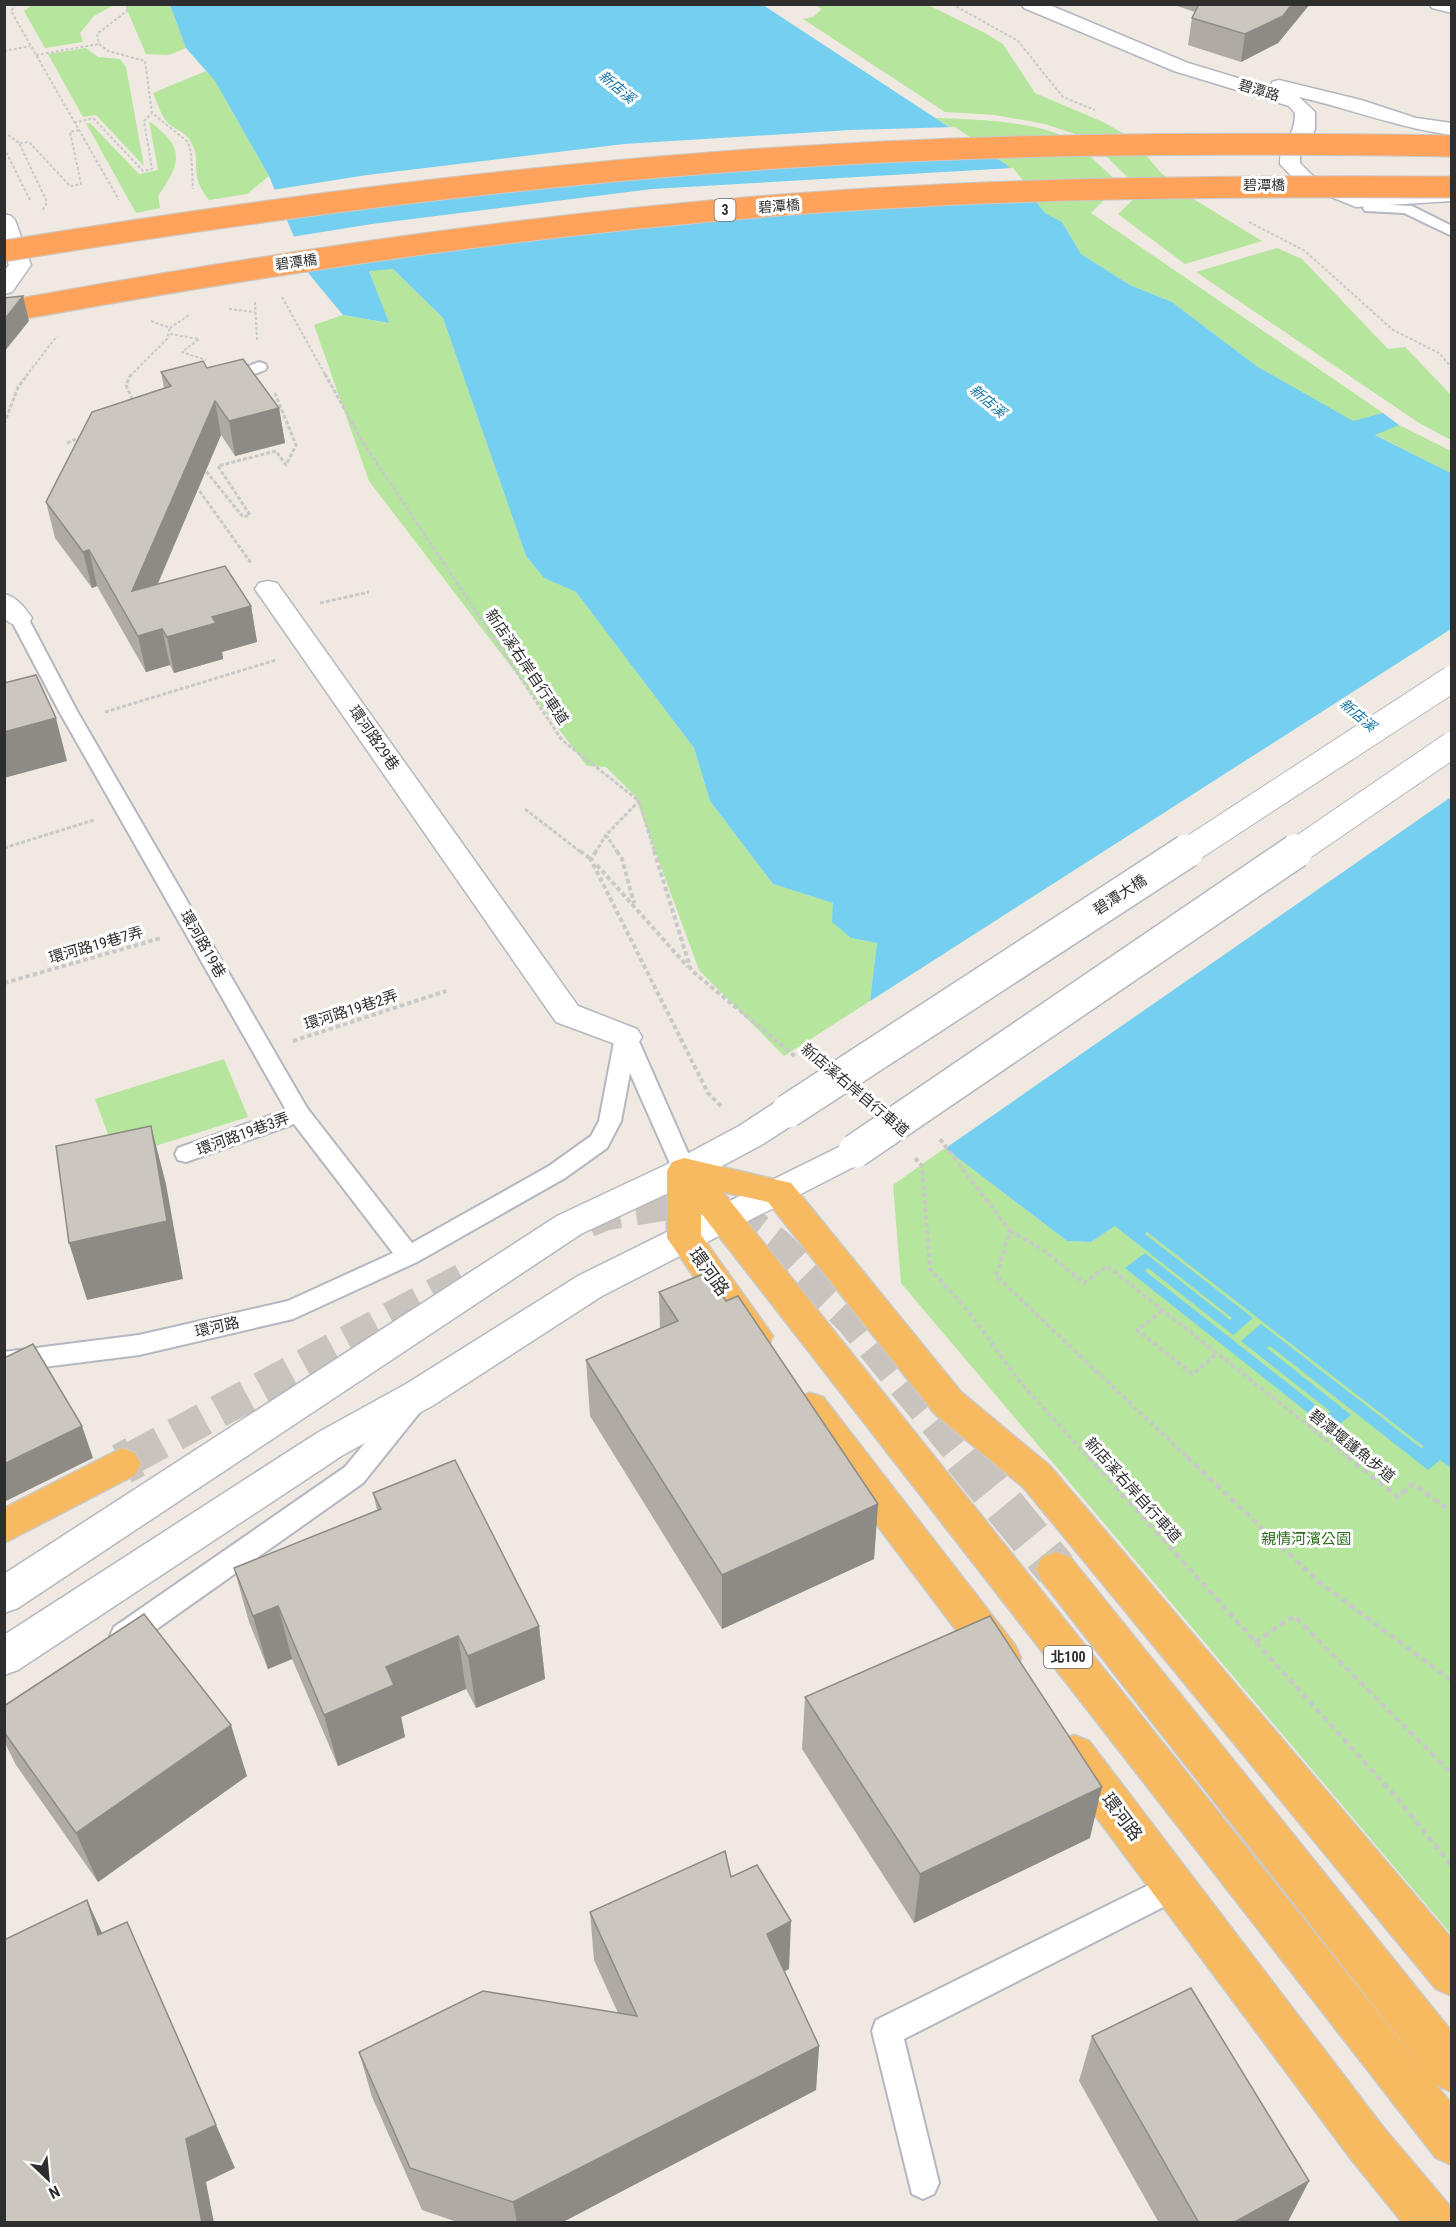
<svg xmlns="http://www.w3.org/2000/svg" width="1456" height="2227" font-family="'Roboto Condensed','Noto Sans TC',sans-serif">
<rect width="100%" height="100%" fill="#efe9e1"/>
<g fill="#b6e59e">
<polygon points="32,5 32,4 114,5 94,16 80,33 83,42 45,48 24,11"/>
<polygon points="125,5 170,5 186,48 169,55 146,54"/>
<polygon points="815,5 928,5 985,33 1003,44 1035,93 1103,122 1132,138 1160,172 1195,200 1262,241 1185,264 1118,214 1142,191 1108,158 1075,134 1045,124 995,115 945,112 803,19 813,17 822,9"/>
<polygon points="86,48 98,57 120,59 126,67 144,166 96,115 83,117 48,54"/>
<path d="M206 71 215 81 269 176 247 194 209 200C188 174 202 164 192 144 187 132 176 131 168 123 161 116 157 102 153 93Z"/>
<path d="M936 118C970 119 1043 121 1071 141 1089 153 1104 170 1120 184L1091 213 1383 413 1353 422 1258 367 1172 302 1130 285 1081 254 1062 222 1045 213 1007 165Z"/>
<path d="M149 121C184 147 183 161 158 196L160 208 136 213 86 123H90L139 174 158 170Z"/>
<polygon points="1277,248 1302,259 1388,349 1405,347 1451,395 1451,440 1419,423 1196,272"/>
<polygon points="393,269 443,318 526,556 544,578 576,592 694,748 710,801 773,884 834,903 851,938 877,943 870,1001 784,1056 699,970 635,796 606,767 587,766 369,481 314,325 343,315 388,323 369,270"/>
<polygon points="1399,425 1451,451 1451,473 1374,434"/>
<polygon points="224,1059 248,1117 117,1158 95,1099"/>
<polygon points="945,1148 1067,1241 1091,1242 1115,1226 1140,1237 1148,1232 1451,1468 1451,1934 901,1283 893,1185"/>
</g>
<path fill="#75cff0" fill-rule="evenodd" d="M170 5H763L1007 165 1045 213 1062 222 1081 254 1130 285 1172 302 1258 367 1353 421 1383 413 1399 425 1375 435 1451 473V1468L1440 1460 1428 1470 1270 1346 1267 1348 1351 1415 1331 1431 1125 1268 1145 1253 1230 1320 1232 1318 1115 1226 1091 1242 1067 1241 945 1148 870 1001 877 943 851 938 832 922 833 903 773 884 710 801 694 748 576 592 544 578 526 556 443 318 393 269 369 271 389 323 343 315 309 274 269 176 215 81 186 48ZM1147 1232 1424 1447 1421 1448 1261 1324 1241 1341 1331 1412 1327 1414 1145 1271 1148 1268 1233 1335 1253 1318 1145 1234Z"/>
<g fill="#efe9e1">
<polygon points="955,127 998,156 636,172 283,218 272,190 367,175 624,144 850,130"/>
<polygon points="1013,168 1037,198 781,214 425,251 304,270 291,237 372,224 652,189"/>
<polygon points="1451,629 1451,797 943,1150 867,1003"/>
</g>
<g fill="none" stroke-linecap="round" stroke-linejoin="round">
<g stroke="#c8c4bd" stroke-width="33" stroke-dasharray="33 16" stroke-linecap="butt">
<polyline points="588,1221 605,1214 691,1200 745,1220 777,1245 851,1319 965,1458"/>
<polyline points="132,1458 473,1274"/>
</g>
<g stroke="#c8c4bd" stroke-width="42" stroke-dasharray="42 21" stroke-linecap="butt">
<polyline points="964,1457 1056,1569"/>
<polyline points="122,1464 135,1457"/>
</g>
<g stroke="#b4b7c1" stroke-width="4">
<g id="service">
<polygon points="1370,204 1412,206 1452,226 1452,236 1404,213 1365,211 1363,208 1365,205"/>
<polygon points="259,362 265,364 267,367 265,370 224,386 216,381 218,378"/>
<polygon points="19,613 28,618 77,711 307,1108 412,1243 549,1166 591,1136 599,1121 615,1037 618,1032 626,1029 634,1032 637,1037 696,1171 692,1177 684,1180 676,1177 630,1073 621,1121 607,1148 565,1178 417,1262 293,1319 139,1355 4,1372 4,1352 139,1335 288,1301 393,1253 294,1124 186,1162 178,1160 175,1154 178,1148 286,1110 59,711 10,618"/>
<polygon points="411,1395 420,1398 424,1405 420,1412 363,1483 134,1645 124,1648 114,1645 110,1636 114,1627 345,1467 402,1398"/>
<polygon points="1175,1872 1185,1876 1190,1886 1185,1896 904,2039 939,2183 934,2194 923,2199 912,2194 872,2031 876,2020"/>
</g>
</g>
<g stroke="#b4b7c1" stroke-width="3">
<g id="minor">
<polygon points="1429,4 1452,4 1452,13 1432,8"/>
<polygon points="4,214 11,216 15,220 31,265 12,292 4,294 4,271 9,265 4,252"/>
<polygon points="268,581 277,583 578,1006 637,1029 642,1037 637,1045 626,1048 556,1022 255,589 259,583"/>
<path d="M4 594C17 597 25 608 32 618L28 624C18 626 12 626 4 618Z"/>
</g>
</g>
<g stroke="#b4b7c1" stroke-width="3">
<path id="tertiary" d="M1021 4H1047L1188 63 1271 88 1272 82 1279 80 1361 100 1416 118 1452 123V135C1399 128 1351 109 1299 97L1315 112V130L1300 151V163L1313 176 1359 195 1451 189 1452 201 1356 207 1299 184 1280 164C1280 140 1295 140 1295 113L1289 106 1174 71 1024 8Z"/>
</g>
<g stroke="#b4b7c1" stroke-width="3">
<g id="secondary">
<polygon points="788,1099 800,1102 804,1111 800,1120 763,1144 696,1180 581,1234 18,1608 4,1613 4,1574 557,1216 672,1162 739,1126 776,1102"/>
<polygon points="855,1139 867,1142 872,1151 867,1160 602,1296 432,1406 343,1455 18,1670 4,1675 4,1635 317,1433 406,1384 578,1276"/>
</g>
</g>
<g stroke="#c9c9c9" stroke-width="3">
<g id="trunk">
<polygon points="684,1158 791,1183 961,1392 1050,1466 1452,1939 1452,1996 1436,1989 1024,1488 935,1414 768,1202 723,1192 1428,2075 1042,1581 1036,1569 1042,1557 1056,1552 1070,1557 1452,2032 1452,2092 1436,2085 1452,2104 1452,2165 1436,2158 701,1213 701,1235 773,1336 768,1346 755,1350 742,1346 667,1238 667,1171 672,1162"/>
<polygon points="810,1393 823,1397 1015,1645 1021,1658 1015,1671 1001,1676 987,1671 797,1419 792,1408 797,1397"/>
<polygon points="122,1448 135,1453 141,1464 135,1475 4,1543 4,1508"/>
<polygon points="1074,1735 1089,1741 1383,2127 1449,2205 1452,2222 1402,2222 1351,2159 1059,1767 1053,1754 1059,1741"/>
</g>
</g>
<g stroke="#c9c9c9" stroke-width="2" stroke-dasharray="3 2" stroke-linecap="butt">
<polyline points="16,4 11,11 119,200"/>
<polyline points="127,4 127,11 97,34 99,44 108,51 145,61 152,113 188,142 191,152 193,189"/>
<polyline points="952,4 1018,41 1063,97 1095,110"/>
<polyline points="4,51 30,46"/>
<polyline points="36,55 99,44"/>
<polyline points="74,123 93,118 143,171 152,169 144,121 152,113"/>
<polyline points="8,135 19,143"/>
<polyline points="4,148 30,200"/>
<polyline points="43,210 47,202 19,143 29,142 70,186 81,184 70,132 79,130"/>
<polyline points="1249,222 1305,251 1393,330 1439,353 1452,368"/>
<polyline points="282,297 326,376"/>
<polyline points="255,302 257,340"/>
<polyline points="229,309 255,312"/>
<polyline points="151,321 170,328 189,315"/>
<polyline points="170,334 199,339 182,352 206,360"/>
<polyline points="26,376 57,336"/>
<polyline points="130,376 167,339 170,328"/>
</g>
<g stroke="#c9c9c9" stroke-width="3" stroke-dasharray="4 2" stroke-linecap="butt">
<polyline points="131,374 126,385 133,401"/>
<polyline points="325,374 364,444 562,740 639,801 655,853"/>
<polyline points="4,424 18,387 28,374"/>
<polyline points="67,443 81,437"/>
<polyline points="201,473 206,471 243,517 250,515 218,466 276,451 286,465 296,445 274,391"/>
<polyline points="196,486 251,563"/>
<polyline points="320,603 369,592"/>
<polyline points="105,712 276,660"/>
<polyline points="525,809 582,853"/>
<polyline points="4,848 94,820"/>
<polyline points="595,853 606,835"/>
<polyline points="618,853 606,835 639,801"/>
</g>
<g stroke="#c9c9c9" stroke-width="4" stroke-dasharray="4.5 3" stroke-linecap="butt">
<polyline points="580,851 592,860"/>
<polyline points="596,851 591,860 708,1093 723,1108"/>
<polyline points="617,851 622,859 634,903"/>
<polyline points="654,851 691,970 797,1058"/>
<polyline points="597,865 688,967"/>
<polyline points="4,983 161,938"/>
<polyline points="293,1041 446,991"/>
<polyline points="940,1139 1010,1231 996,1276 1188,1458"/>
<polyline points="915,1158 922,1166 930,1269 968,1311 1020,1382 1089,1458"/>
<polyline points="1010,1231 1042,1249 1084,1283 1107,1266 1349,1458"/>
<polyline points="1162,1311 1137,1330 1192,1374 1217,1354"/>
</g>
<g stroke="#c9c9c9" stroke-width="4.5" stroke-dasharray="6 4" stroke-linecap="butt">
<polyline points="1088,1457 1397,1798 1452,1866"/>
<polyline points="1187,1457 1319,1582 1452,1681"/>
<polyline points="1347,1457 1398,1497 1413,1484 1452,1512"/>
<polyline points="1255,1642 1294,1616 1452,1774"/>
</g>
<use href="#service" fill="#fff" fill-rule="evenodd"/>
<use href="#minor" fill="#fff" fill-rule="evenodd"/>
<use href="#tertiary" fill="#fff" fill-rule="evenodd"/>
<use href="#secondary" fill="#fff" fill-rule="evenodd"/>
<use href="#trunk" fill="#f8ba60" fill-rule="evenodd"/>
<g stroke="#b4b7c1" stroke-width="28" stroke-linecap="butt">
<g id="secondary-bridge-far1">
<polyline points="1185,853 1452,679"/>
<polyline points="1294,853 1452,745"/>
</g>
</g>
<g stroke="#b4b7c1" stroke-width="36" stroke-linecap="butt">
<g id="secondary-bridge">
<polyline points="788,1111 1187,851"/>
<polyline points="855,1151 1296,851"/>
</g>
</g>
<g stroke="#c9c9c9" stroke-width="23" stroke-linecap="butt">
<g id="motorway-bridge">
<path d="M4 251C242 212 481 180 722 162 965 143 1208 142 1452 146"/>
<path d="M4 312C266 264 528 224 794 204 1013 187 1232 186 1452 187"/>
</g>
</g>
<use href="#secondary-bridge-far1" stroke="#fff" stroke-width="26"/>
<use href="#secondary-bridge" stroke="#fff" stroke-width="33"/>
<use href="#motorway-bridge" stroke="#ffa35c" stroke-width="21"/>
</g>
<g fill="#afaba4">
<polygon points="1177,4 1310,4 1278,43 1241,62 1188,45 1192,18 1195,12 1177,6"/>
<polygon points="207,368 279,408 285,443 235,456 221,435 158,584 251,606 257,642 222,652 223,659 174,673 170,665 146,672 97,586 92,588 55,538 46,502 164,388 161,372"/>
<polygon points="659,1292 726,1301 878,1504 874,1559 722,1629 590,1416 586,1360 660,1329"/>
<polygon points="373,1493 539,1626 545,1679 476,1708 466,1689 401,1717 405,1737 338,1766 292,1659 268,1669 249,1622 234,1568 377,1510"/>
<polygon points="805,1697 1090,1838 914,1923 802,1749"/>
<polygon points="4,1706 247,1776 98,1882 16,1765 4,1741"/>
<polygon points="731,1877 789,1969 784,1971 819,2046 816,2090 561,2223 460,2223 422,2210 372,2097 359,2052 618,2013 594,1960 590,1912"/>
<polygon points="1092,2036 1309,2181 1288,2222 1159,2223 1079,2081"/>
</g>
<g fill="#8e8b86">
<polygon points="1292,4 1310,4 1278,43 1241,62 1245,34"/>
<polygon points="23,296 29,321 4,352 4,320"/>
<polygon points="215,401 221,435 139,627 132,591"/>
<polygon points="279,408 285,443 235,456 229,421"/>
<polygon points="89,550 97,586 92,588 83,552"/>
<polygon points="251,606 257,642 222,652 223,659 174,673 167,637 212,617"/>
<polygon points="162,629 170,665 146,672 138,636"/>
<polygon points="56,718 67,761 4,778 4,732"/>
<polygon points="151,1126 166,1184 183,1279 87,1300 69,1243"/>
<polygon points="82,1426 93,1458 4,1502 4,1464"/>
<polygon points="878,1504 874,1559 722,1629 722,1575"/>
<polygon points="278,1606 292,1659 268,1669 253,1616"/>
<polygon points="539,1626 545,1679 476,1708 468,1656"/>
<polygon points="458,1636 466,1689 401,1717 405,1737 338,1766 324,1715 386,1667"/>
<polygon points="231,1725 247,1776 98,1882 76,1833"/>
<polygon points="1102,1787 1090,1838 914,1923 920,1874"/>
<polygon points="87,1900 109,1948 98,1935"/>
<polygon points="791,1921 789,1969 766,1981 767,1934"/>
<polygon points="127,1922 235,2168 206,2182 214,2223 202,2223"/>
<polygon points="819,2046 816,2090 561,2223 517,2223 513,2202"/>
<polygon points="1309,2181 1287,2223 1233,2223"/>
</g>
<g fill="#cbc7bf" stroke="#8e8b86" stroke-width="1.5">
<polygon points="1199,4 1292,4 1283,16 1245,34 1192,18"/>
<polygon points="23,296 4,320 4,298"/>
<polygon points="243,359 279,408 229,421 215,401 132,591 225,566 251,606 212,617 216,623 167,637 162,629 138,636 89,550 83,552 46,502 92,412 171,386 161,372 203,361 207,368"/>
<polygon points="36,675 56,718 4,732 4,683"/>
<polygon points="151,1126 167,1221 69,1243 56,1146"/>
<polygon points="708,1272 726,1301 738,1296 878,1504 722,1575 586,1360 678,1321 659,1292"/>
<polygon points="33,1344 82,1426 4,1464 4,1358"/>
<polygon points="455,1460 539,1626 468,1656 458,1636 386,1667 394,1685 324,1715 278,1606 253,1616 234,1568 381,1509 373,1493"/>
<polygon points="144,1614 231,1725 76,1833 4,1732 4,1706"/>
<polygon points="990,1616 1102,1787 920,1874 805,1697"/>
<polygon points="725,1851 731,1877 757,1865 791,1921 767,1934 819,2046 513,2202 410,2168 359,2052 483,1991 637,2016 590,1912"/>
<polygon points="87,1900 98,1935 127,1922 216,2125 186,2139 202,2223 4,2223 4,1940"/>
<polygon points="1191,1988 1309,2181 1233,2223 1199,2223 1092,2036"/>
</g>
<g text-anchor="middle" stroke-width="6" stroke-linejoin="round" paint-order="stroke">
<g font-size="14" font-style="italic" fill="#0d6fa3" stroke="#fff">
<text transform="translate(617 87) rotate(40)" y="5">新店溪</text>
<text transform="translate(988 401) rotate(40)" y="5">新店溪</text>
<text transform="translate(1358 715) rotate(40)" y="5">新店溪</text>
</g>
<g font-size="14" fill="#2e2e2e" stroke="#fff">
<text transform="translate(1259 90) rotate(17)" y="5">碧潭路</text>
<text x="1264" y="190">碧潭橋</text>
<text transform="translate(779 206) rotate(-4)" y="5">碧潭橋</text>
<text transform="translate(296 262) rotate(-8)" y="5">碧潭橋</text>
</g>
<g fill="#fff" stroke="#6d6d6d" stroke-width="1.5">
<rect x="714.5" y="199" width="21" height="22" rx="4.5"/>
<rect x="1044" y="1646" width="48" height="22" rx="4.5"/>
</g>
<g font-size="14" font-weight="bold" fill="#2e2e2e">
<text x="725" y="215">3</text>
<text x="1068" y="1662">北100</text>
</g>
<g font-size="15" fill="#2e2e2e" stroke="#fff">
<text transform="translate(527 667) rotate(56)" y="5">新店溪右岸自行車道</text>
<text transform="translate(374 738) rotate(55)" y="5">環河路29巷</text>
<text transform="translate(1120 895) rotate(-33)" y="5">碧潭大橋</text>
<text transform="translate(203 944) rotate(60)" y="5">環河路19巷</text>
<text transform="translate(96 945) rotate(-16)" y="5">環河路19巷7弄</text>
<text transform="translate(351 1010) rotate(-18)" y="5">環河路19巷2弄</text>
<text transform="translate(855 1090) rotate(40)" y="5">新店溪右岸自行車道</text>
<text transform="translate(243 1134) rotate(-20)" y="5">環河路19巷3弄</text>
<text transform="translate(217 1327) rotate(-13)" y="5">環河路</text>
<text transform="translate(1352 1446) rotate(39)" y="5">碧潭堰護魚步道</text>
<text transform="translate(1133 1490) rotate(48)" y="5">新店溪右岸自行車道</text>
</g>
<g font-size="15" fill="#2c6e1b" stroke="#fff">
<text x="1306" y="1544">親情河濱公園</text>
</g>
<g font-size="18" fill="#2e2e2e" stroke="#fff">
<text transform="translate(709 1272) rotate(54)" y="6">環河路</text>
<text transform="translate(1122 1817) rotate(53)" y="6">環河路</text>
</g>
</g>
<rect width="1456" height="2227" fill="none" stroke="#2e2e2e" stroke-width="12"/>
<g transform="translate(48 2179) rotate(154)" stroke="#ffffff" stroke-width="4.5" paint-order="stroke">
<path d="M0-4.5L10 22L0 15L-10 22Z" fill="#2e2e2e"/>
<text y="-9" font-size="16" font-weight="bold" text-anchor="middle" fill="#2e2e2e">N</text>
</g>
</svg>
